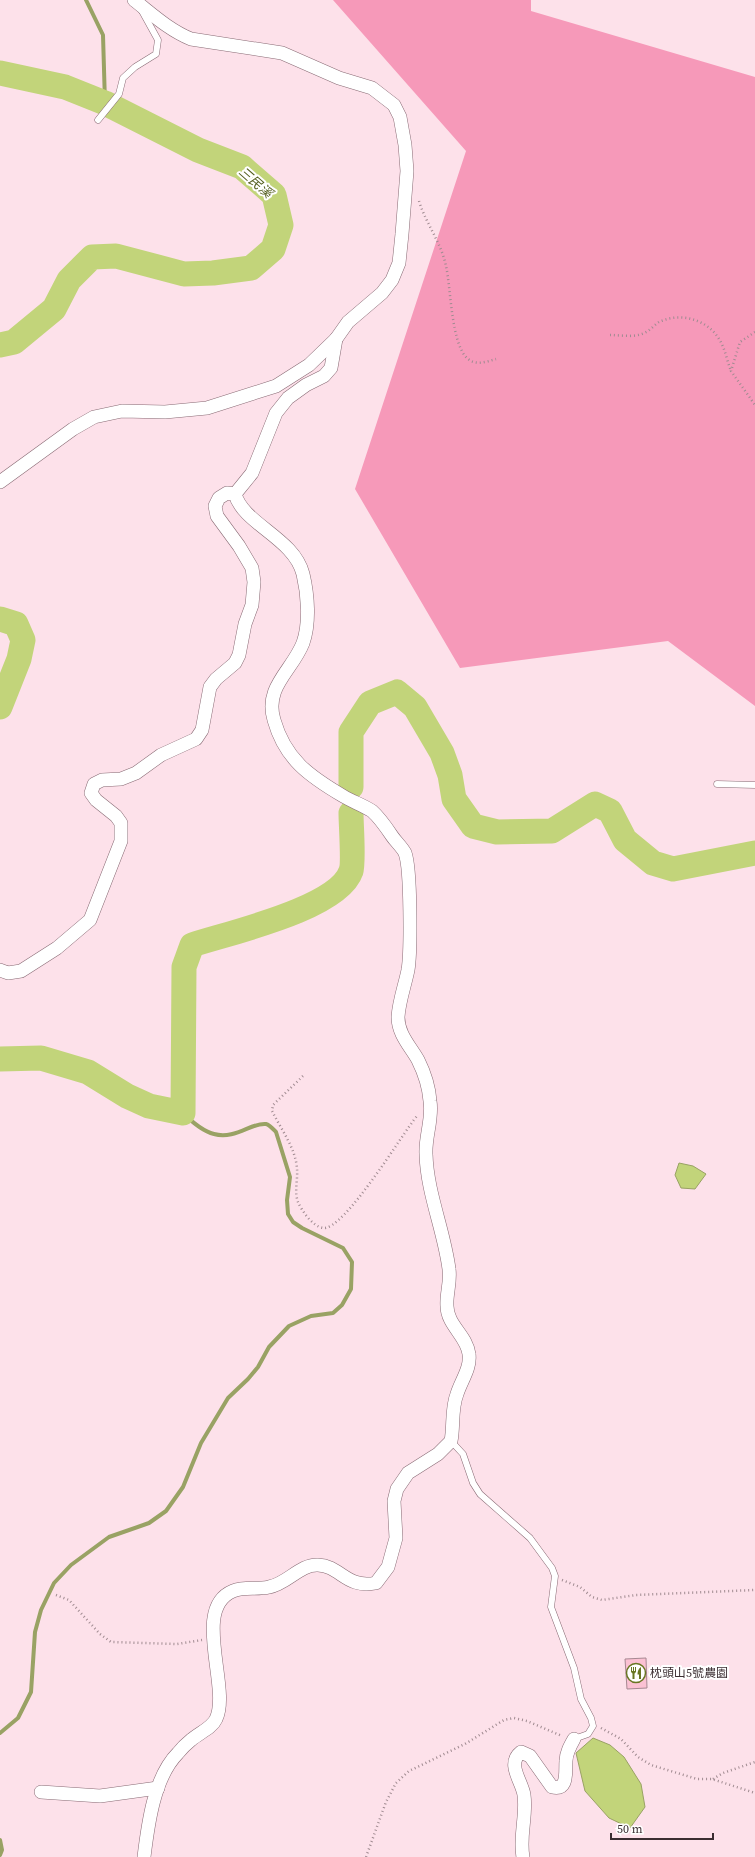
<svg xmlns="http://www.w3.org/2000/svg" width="755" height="1857" font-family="'Source Serif 4','Noto Sans TC',serif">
<rect width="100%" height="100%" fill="#fde1ea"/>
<polygon fill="#f699b9" points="333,0 531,0 531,11 755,77 755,706 668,641 460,668 355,489 466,151"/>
<g fill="#c2d47a" stroke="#99a264">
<polygon points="679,1163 693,1166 706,1174 695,1189 681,1188 675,1175"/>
<polygon points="593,1738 610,1745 624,1757 641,1784 645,1807 630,1828 609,1818 585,1791 576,1753"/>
</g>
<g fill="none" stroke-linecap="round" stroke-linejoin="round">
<g stroke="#99a264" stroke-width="4">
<polyline points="86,0 103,35 105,103"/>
<path d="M0 1733 18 1718 31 1692 35 1632 41 1610 54 1583 71 1565 109 1537 149 1523 166 1511 183 1487 201 1443 228 1398 248 1379 258 1367 269 1347 289 1326 311 1316 333 1313 342 1305 351 1289 352 1262 343 1248 302 1228 293 1222 288 1214 287 1200 290 1177 276 1132C273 1129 270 1125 266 1124 252 1122 235 1140 214 1134 202 1131 191 1121 183 1113"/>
<polyline points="0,1840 2,1850 0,1855"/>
</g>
<g stroke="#c2d47a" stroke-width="25">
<polyline points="0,73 65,87 105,103 198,150 242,167 274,195 281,225 273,249 251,268 213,273 184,274 116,256 92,257 69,280 54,309 14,342 0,345"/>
<polyline points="0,619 16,624 23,640 19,659 0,707"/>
<polyline points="351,787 351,732 370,703 397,692 415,707 442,753 450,775 454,799 473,826 497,832 552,831 595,804 610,811 625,840 653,863 673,869 755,853"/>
<path d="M0 1059 41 1058 88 1072 127 1096 149 1106 183 1113 184 967 192 945C228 933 338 909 351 871 354 863 351 825 351 813"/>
</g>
</g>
<polygon fill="#fbc1d3" stroke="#a78892" points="646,1658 647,1688 627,1689 625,1659"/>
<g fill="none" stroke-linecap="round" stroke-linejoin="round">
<g stroke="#886a74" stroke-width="7">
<g id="lane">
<polyline points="98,120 119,94 123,78 135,67 156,54 158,40 142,11"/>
<polyline points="717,784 755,785"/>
<polyline points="451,1441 463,1454 473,1483 480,1494 530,1538 552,1568 555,1576 551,1607 574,1668 581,1699 591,1718 593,1726 588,1734 574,1739"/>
</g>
</g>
<g stroke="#886a74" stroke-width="14">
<g id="street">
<path d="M134 0C152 14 169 30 191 39L282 53 339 78 372 88 394 105 400 117 405 145 407 171 402 234 399 263 392 280 382 293 348 322 336 339 331 368 324 376 306 385 288 398 276 413 252 473 235 494C243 524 294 538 303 574 308 595 310 623 303 643 292 671 264 687 274 720 285 759 309 776 343 796 353 802 363 805 372 811 380 818 386 827 392 836 396 842 402 847 405 853 411 868 411 952 408 970 405 985 399 1001 398 1017 398 1034 410 1046 418 1060 424 1072 429 1088 430 1101 433 1119 425 1136 426 1154 427 1193 444 1230 449 1269 451 1282 446 1294 447 1306 447 1325 467 1336 469 1354 471 1368 461 1381 457 1394 451 1409 454 1426 451 1441L438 1454 408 1473 397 1489 394 1501 396 1538 388 1567 376 1583C346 1589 341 1566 318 1565 300 1564 287 1584 269 1587 257 1590 245 1586 233 1591 191 1608 231 1688 216 1719 212 1728 199 1733 191 1740 186 1744 182 1748 178 1753 154 1777 148 1824 144 1857"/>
<polyline points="0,482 73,429 94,417 122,411 165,412 207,408 276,386 309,365 336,339"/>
<polyline points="0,970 8,973 21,971 57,948 90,920 121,841 121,823 116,816 96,800 91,793 94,784 102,780 121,779 136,773 161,755 196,739 202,730 210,687 216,679 235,663 239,655 245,624 252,605 254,582 252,568 239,546 217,516 215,506 219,498 227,493 235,494"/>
<polyline points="41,1792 100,1796 158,1788"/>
<path d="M523 1857C519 1836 527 1816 524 1795 522 1781 506 1764 521 1752L530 1756 552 1787C569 1791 565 1771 566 1761 566 1753 570 1746 574 1739"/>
</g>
</g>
<g stroke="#a08b91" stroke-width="2.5" stroke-dasharray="1 3" stroke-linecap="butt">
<path d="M419 201C426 224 441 242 446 266 451 288 451 343 467 358 475 366 486 362 496 359"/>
<polyline points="755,332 740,342 731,371 755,405"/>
<path d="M610 335C621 335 634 338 644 333 650 331 654 325 659 322 680 312 707 319 719 339 725 348 727 361 731 371"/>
<path d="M303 1076 273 1105 272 1111C281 1129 296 1149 297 1169 298 1180 294 1191 298 1202 302 1211 312 1226 323 1228 344 1231 402 1134 417 1116"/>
<polyline points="562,1580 580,1587 592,1597 602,1600 636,1595 755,1590"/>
<polyline points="56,1595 69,1600 100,1634 111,1642 177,1644 202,1640"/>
<polyline points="601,1728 621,1739 638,1757 651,1765 697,1779 712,1779 755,1793"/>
<polyline points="713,1779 723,1773 755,1762"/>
<polyline points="366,1857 386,1802 396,1783 409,1771 465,1744 504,1720 514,1718 527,1721 562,1736"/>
</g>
<use href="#lane" stroke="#fff" stroke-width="6"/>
<use href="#street" stroke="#fff" stroke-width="13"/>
</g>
<defs>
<g id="restaurant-ring" transform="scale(1)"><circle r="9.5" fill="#fff" stroke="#697623" stroke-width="1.5"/><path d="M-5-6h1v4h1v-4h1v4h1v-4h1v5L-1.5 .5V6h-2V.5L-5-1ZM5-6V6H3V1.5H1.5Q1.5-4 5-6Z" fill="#697623"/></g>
</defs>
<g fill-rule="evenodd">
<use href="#restaurant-ring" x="636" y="1673"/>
</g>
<g text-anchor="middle" stroke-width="4" stroke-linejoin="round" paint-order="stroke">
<g font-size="12" fill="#3a2d31" stroke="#fff" text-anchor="start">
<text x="650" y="1677">枕頭山5號農園</text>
</g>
<g font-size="13" font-style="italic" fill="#535e1e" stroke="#fff">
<text transform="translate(256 182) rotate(41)" y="5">三民溪</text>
</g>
</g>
<path d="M611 1833v6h102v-6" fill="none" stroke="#3a2d31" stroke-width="2"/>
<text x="617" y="1833" font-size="12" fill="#3a2d31" stroke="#ffffff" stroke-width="3" paint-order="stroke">50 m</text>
</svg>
